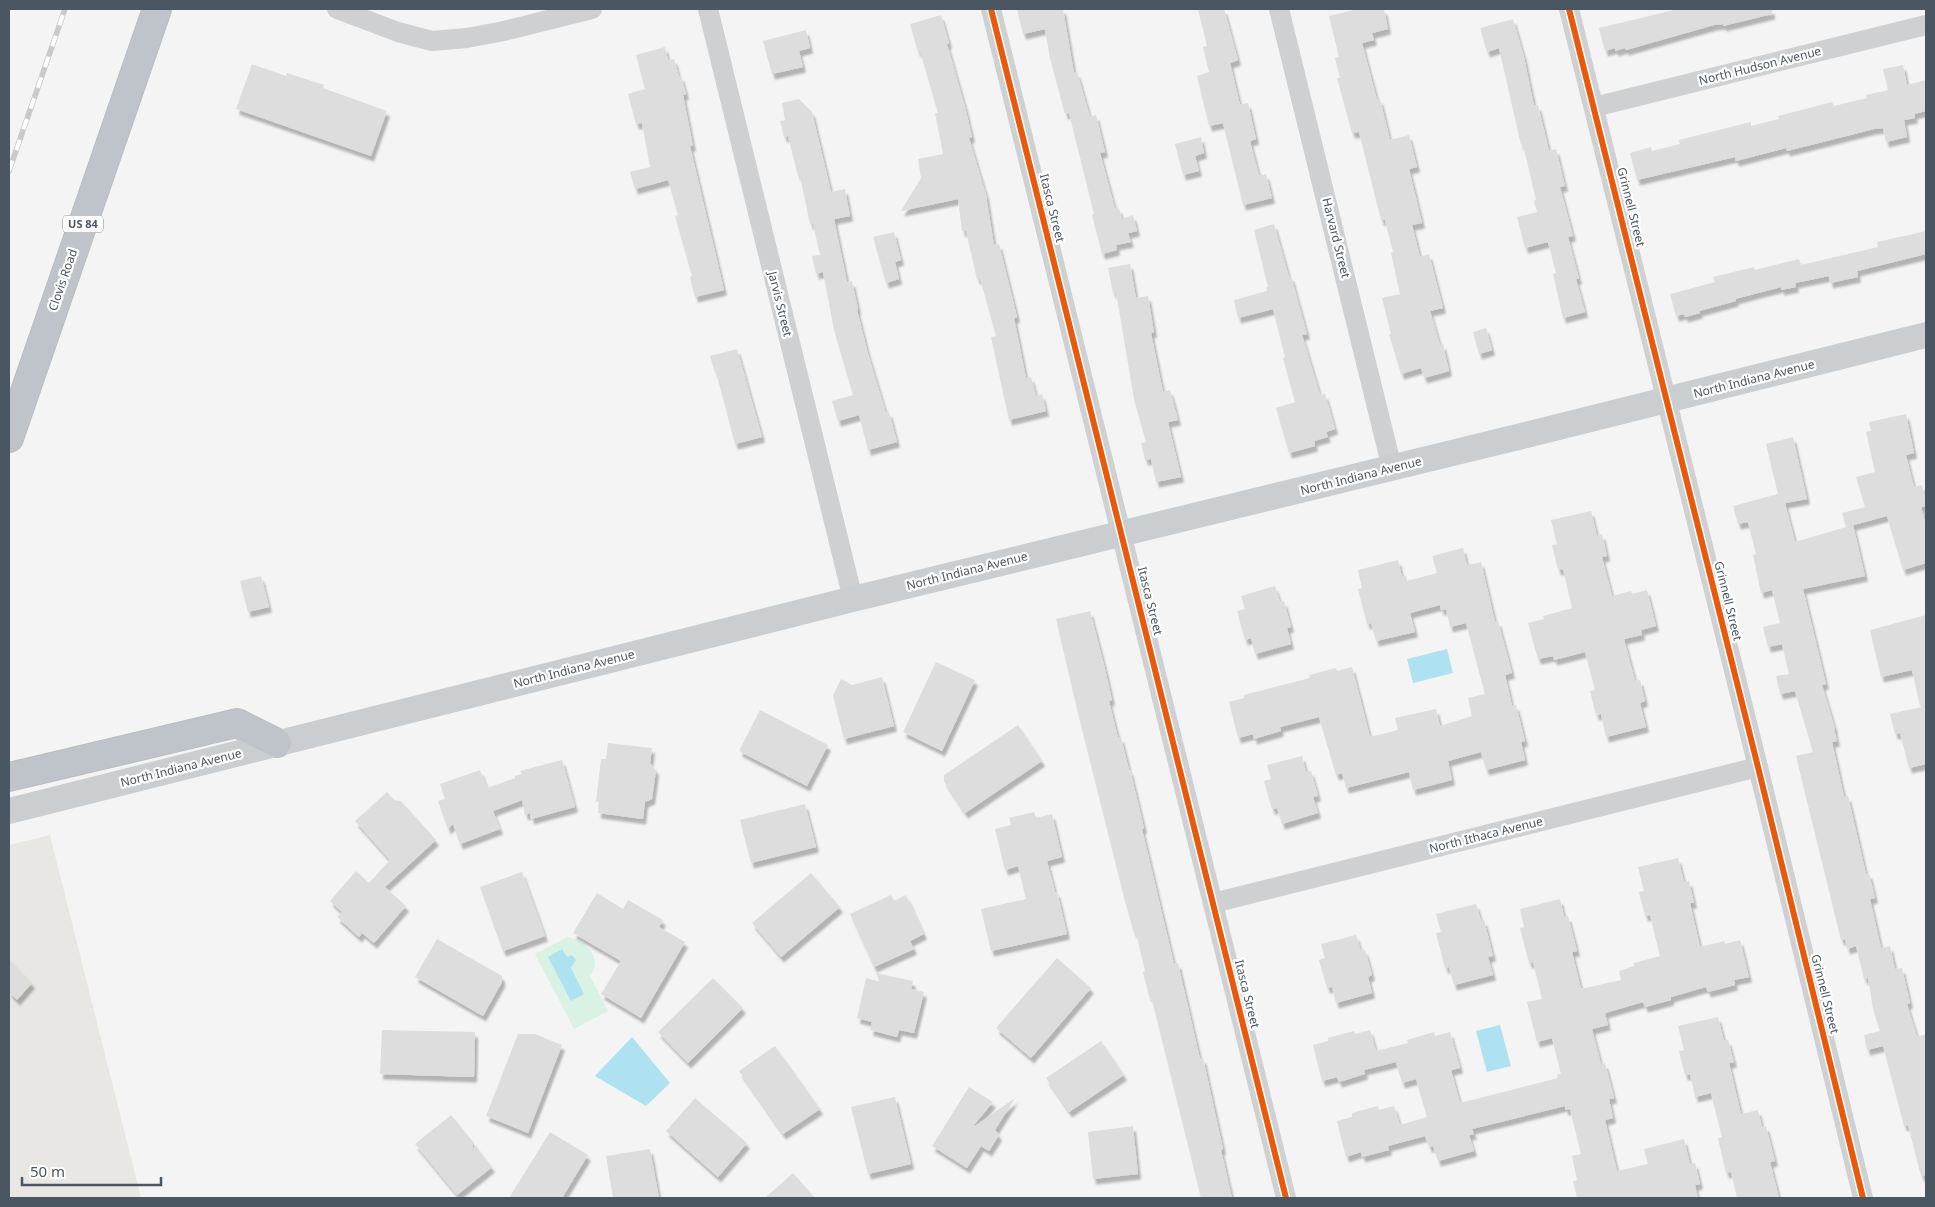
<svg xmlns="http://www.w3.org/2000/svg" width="1935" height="1207" font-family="'Noto Sans',sans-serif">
<defs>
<filter id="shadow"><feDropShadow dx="3" dy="5.5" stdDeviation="1" flood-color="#0004"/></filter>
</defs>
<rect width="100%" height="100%" fill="#f4f4f4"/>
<polygon fill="#e8e7e3" points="50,835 141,1198 9,1198 9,845"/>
<path fill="#d9f2e3" d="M568 937C585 940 604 959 590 976L608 1011 574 1029 535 954Z"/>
<g fill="#aee2f0">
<polygon points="1447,649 1453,673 1413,683 1407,659"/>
<polygon points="562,949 567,957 572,955 576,960 571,968 584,994 571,1001 548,957"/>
<polygon points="1500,1025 1511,1066 1487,1072 1476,1031"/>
<polygon points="632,1037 670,1083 646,1106 595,1076"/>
</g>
<g fill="#ddddde" filter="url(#shadow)">
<polygon points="1017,9 1063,9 1074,73 1077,72 1090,117 1096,115 1105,152 1100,153 1115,209 1119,208 1122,219 1133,215 1137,231 1128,233 1131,242 1116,245 1117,250 1102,254 1092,215 1094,214 1069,113 1065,114 1050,58 1045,29 1023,34"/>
<polygon points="1198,9 1224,9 1238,60 1230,63 1240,105 1248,103 1256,139 1250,141 1259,176 1266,174 1272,198 1243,205 1223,123 1209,126 1197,76 1209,72 1203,47 1207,46"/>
<polygon points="1358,9 1384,9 1388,29 1372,33 1374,40 1362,43 1377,100 1380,99 1390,140 1409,135 1417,167 1409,169 1422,223 1412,225 1420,257 1429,254 1443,308 1430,311 1440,345 1443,344 1449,371 1424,378 1421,368 1401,374 1389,334 1391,334 1382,298 1400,294 1391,253 1393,252 1385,220 1381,220 1359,132 1352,133 1337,78 1340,78 1335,58 1339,57 1329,16"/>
<polygon points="1678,9 1772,9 1772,14 1723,26 1723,24 1714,25 1626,50 1625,48 1615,51 1615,48 1605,51 1599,28"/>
<polygon points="941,15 949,43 947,44 965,107 972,137 969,138 986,195 994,245 999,244 1017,317 1014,318 1026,378 1031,377 1036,396 1042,394 1046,411 1009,420 991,337 996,336 980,278 977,279 966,231 962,231 958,199 901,211 921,178 918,159 943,154 935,113 938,113 920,51 918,52 910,24"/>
<polygon points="1513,19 1524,57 1534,106 1538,105 1549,151 1556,149 1565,186 1560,187 1573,236 1568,237 1579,279 1576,279 1585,312 1563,318 1553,274 1556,273 1548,242 1525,248 1517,217 1537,212 1534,201 1536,200 1523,144 1521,145 1499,48 1487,52 1480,28"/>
<polygon points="806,30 810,48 799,51 803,67 772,74 763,41"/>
<polygon points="665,47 668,60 674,59 679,77 681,76 686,94 683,95 693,146 690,146 724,290 695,297 690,277 692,276 675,216 678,215 668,180 635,189 630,172 650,167 642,123 636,124 628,94 645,89 636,55"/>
<polygon points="252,64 286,76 287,73 324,85 323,88 387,111 371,156 236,109"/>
<polygon points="1903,65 1907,85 1926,80 1926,111 1914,114 1915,118 1904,120 1907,137 1886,142 1883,128 1874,129 1787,151 1786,148 1736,161 1735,157 1637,180 1630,153 1651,147 1652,151 1680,144 1679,140 1751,122 1751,126 1779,119 1778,116 1832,102 1834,106 1867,98 1866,95 1888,90 1883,69"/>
<polygon points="799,99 812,112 831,192 845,189 850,216 834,219 847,282 852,281 858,309 857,310 868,354 886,413 889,412 897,442 868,450 859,415 838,421 832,401 853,395 834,330 823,272 816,274 812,256 820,255 813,224 810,224 800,176 798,176 788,136 784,137 780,121 785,120 782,103"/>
<polygon points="1201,137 1204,153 1195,156 1199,171 1183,175 1175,144"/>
<polygon points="1274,224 1289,277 1291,276 1307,334 1302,335 1320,395 1325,394 1335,429 1326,432 1328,437 1314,441 1315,446 1289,453 1276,408 1295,402 1283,358 1285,357 1273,309 1238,318 1234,300 1267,291 1266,287 1268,287 1254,230"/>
<polygon points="1926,231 1926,254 1857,271 1858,277 1830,283 1829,276 1795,283 1796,287 1781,290 1781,287 1735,299 1736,301 1699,311 1700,313 1685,317 1684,314 1676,316 1670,294 1715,282 1713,277 1754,267 1755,270 1799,259 1801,265 1878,247 1877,242"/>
<polygon points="894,232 901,260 895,262 899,279 886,283 873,237"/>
<polygon points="1130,264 1136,298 1148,296 1154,332 1151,333 1163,392 1170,390 1178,420 1168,422 1181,477 1156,482 1151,459 1145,460 1141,443 1146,442 1134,399 1116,292 1113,293 1108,268"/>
<polygon points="1486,328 1492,350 1479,354 1473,332"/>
<polygon points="737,349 762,437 735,444 716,372 715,372 710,356"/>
<polygon points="1906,414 1914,453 1906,455 1914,487 1922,485 1926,502 1926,506 1921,507 1926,525 1926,563 1903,570 1887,516 1846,527 1842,513 1865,507 1856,477 1875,472 1866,432 1871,431 1869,422"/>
<polygon points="1793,437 1807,499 1785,503 1795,542 1853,525 1865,576 1803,589 1826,684 1822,685 1835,729 1834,729 1837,741 1832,742 1844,797 1848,796 1866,874 1869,873 1875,898 1870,899 1881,948 1890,946 1895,969 1902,968 1910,1003 1907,1004 1917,1037 1926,1034 1926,1175 1921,1176 1908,1125 1904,1126 1883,1046 1867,1050 1864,1035 1880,1031 1873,1009 1868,978 1864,979 1856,946 1847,949 1845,939 1841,940 1796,756 1813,752 1795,691 1780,694 1776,676 1789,674 1782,644 1768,647 1763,627 1780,623 1772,590 1761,593 1753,555 1756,554 1748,522 1738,524 1733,506 1778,494 1766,444"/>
<polygon points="1591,511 1597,536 1602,534 1607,556 1602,557 1612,596 1631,591 1632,594 1647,590 1656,626 1641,630 1642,635 1624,639 1635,681 1640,680 1645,701 1640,703 1646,727 1606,737 1601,714 1596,715 1590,691 1595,690 1585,652 1554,660 1553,656 1538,659 1528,623 1544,619 1543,616 1572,608 1563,569 1558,570 1552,545 1557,544 1551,520"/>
<polygon points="1463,548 1467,565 1481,562 1495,622 1498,621 1512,673 1505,675 1512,706 1516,705 1525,741 1521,742 1525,760 1486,770 1481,752 1448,761 1452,780 1413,790 1409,772 1346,788 1342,773 1336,775 1319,717 1280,727 1281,731 1254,739 1253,734 1238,738 1229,702 1244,698 1244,695 1310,678 1309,675 1336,668 1337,671 1352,667 1370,737 1398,730 1395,718 1436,709 1440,726 1472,716 1468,698 1485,694 1466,623 1450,627 1446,609 1441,610 1440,605 1410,613 1415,632 1376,641 1371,623 1367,624 1358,589 1362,588 1358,570 1398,560 1402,577 1406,576 1407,581 1437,573 1432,556"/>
<polygon points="261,576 269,607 248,612 240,581"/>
<polygon points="1275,586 1280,602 1284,601 1291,627 1287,628 1291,644 1255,654 1251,638 1245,640 1237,611 1245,609 1241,596"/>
<polygon points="1090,611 1105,669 1112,700 1109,701 1118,738 1121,737 1129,770 1130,770 1144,828 1142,829 1174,964 1178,963 1200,1059 1203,1058 1223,1149 1221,1150 1232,1198 1201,1198 1151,996 1149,996 1143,972 1145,971 1136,932 1134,933 1125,901 1077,709 1056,619"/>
<polygon points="1926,615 1926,706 1920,706 1912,670 1881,677 1870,630"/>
<polygon points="936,662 975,680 942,751 903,732"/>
<polygon points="882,677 894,726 844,739 833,695 841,679 852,685"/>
<polygon points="1926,706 1926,764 1909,768 1900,733 1895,734 1890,714"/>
<polygon points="760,710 828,745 807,786 739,751"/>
<polygon points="1018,725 1042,761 965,813 944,781 944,775"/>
<polygon points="608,743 652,748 650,763 656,770 652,799 645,802 643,819 598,813 599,801 596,802 601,759 606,759"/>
<polygon points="1302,756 1306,772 1311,771 1318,796 1313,797 1318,813 1282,824 1277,808 1272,809 1264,781 1271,779 1267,765"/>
<polygon points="562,760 575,807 531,819 530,813 525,815 522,800 493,811 500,829 460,844 453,824 448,829 438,801 445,799 440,784 480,770 487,788 515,778 515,776 522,774 520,771"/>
<polygon points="387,792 394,800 401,801 436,840 385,887 406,906 374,943 362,933 359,937 337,917 342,912 330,901 356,871 369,883 390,860 355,821"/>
<polygon points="805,804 816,847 751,863 740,820"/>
<polygon points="1034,812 1036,818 1052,814 1062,857 1047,861 1055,892 1057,892 1067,934 991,951 981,909 1026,899 1018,866 1005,870 995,829 1011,825 1009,818"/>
<polygon points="1678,858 1684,882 1689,881 1694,903 1690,903 1700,947 1724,941 1725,944 1740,940 1749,977 1734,980 1735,985 1708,992 1706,987 1671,997 1671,1000 1645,1007 1643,1002 1605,1013 1608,1025 1592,1029 1601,1064 1605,1063 1614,1098 1609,1099 1613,1118 1605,1120 1617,1171 1648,1164 1644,1149 1684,1139 1690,1164 1695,1163 1700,1184 1695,1185 1698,1198 1577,1198 1573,1181 1577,1180 1572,1156 1581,1154 1570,1109 1565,1110 1565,1106 1472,1129 1474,1134 1469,1135 1474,1151 1438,1161 1433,1146 1429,1147 1425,1136 1388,1146 1389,1150 1362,1157 1361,1152 1346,1157 1337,1121 1352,1117 1352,1113 1378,1106 1379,1110 1394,1106 1400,1125 1427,1117 1416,1079 1402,1083 1396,1062 1364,1070 1365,1074 1339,1082 1337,1077 1322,1081 1313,1045 1328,1041 1328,1038 1354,1031 1355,1034 1370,1030 1376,1051 1408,1043 1407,1040 1434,1032 1435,1036 1450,1032 1460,1068 1451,1070 1460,1103 1558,1078 1557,1074 1561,1074 1552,1038 1537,1042 1527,1002 1542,999 1533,962 1529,963 1520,928 1524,927 1520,909 1560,899 1564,917 1568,916 1577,951 1572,952 1581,989 1621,980 1619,971 1634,966 1634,963 1660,956 1650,915 1645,916 1639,892 1644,891 1638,867"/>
<polygon points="522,872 545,936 503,951 480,887"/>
<polygon points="811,873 840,907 781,957 752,923"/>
<polygon points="597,893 623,909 628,900 663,920 659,927 685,942 641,1018 601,994 621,961 573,933"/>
<polygon points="891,895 894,901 906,895 924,934 910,941 914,949 874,967 850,914"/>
<polygon points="1476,904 1481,921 1484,920 1493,956 1488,957 1493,975 1454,985 1449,967 1445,968 1436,933 1441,932 1436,914"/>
<polygon points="1356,935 1361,951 1365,950 1372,975 1368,977 1372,993 1336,1003 1332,987 1327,988 1319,960 1325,958 1321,944"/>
<polygon points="437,939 502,976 502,982 483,1016 415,977"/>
<polygon points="1057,958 1091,988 1031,1058 996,1028"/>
<polygon points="9,959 32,983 17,1000 9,992"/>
<polygon points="876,973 913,981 911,989 924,992 914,1033 899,1030 897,1037 870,1030 872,1022 857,1018 866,978 880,982"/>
<polygon points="713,978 743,1008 688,1063 658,1032"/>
<polygon points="1718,1017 1724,1041 1728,1040 1734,1062 1729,1063 1741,1114 1758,1110 1762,1127 1766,1126 1775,1161 1770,1162 1779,1198 1737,1198 1731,1172 1726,1173 1718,1138 1722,1137 1711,1093 1695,1097 1690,1074 1685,1075 1679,1051 1684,1050 1678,1026"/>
<polygon points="382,1030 475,1032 474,1077 380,1074"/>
<polygon points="518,1034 535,1034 562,1045 528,1133 486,1116"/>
<polygon points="1101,1041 1124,1075 1069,1112 1046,1078"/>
<polygon points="775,1046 820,1109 783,1134 739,1071"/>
<polygon points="969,1087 993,1102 974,1125 975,1126 1015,1098 995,1130 999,1135 989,1151 981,1146 967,1168 932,1146"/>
<polygon points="895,1097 911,1164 868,1174 851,1107"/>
<polygon points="695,1098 747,1143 718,1177 666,1131"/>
<polygon points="451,1115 473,1142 472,1151 475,1145 492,1167 457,1195 415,1144"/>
<polygon points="1133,1126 1138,1174 1093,1179 1088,1132"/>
<polygon points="550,1132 588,1155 562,1198 509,1198"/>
<polygon points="650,1149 659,1198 613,1198 606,1156"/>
<polygon points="793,1173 815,1198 765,1198"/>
</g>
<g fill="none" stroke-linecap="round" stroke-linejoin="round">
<g stroke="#b9bec3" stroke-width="30">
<g id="highway">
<polyline points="9,438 157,9"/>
<polyline points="9,777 237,723 277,743"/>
</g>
</g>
<g stroke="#ced0d2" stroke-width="20">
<polyline points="337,9 398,32 432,41 467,38 504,31 592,9"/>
<polyline points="708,9 853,599"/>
<polyline points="991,9 1286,1198"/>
<polyline points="1279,9 1392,468"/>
<polyline points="1569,9 1758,767 1863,1198"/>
<polyline points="1594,107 1926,25"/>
<polyline points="1213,903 1758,767"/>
</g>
<polyline stroke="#caced1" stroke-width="26" points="9,811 853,599 1526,435 1926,335"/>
<use href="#highway" stroke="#bec4c9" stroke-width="28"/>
<g stroke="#c9cacc" stroke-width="5.5">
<polyline id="rail" points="9,171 65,9"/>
</g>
<use href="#rail" stroke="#fff" stroke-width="4" stroke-dasharray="11" stroke-linecap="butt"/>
<g stroke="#fff" stroke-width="9">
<g id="cycleway">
<polyline points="991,9 1286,1198"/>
<polyline points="1569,9 1758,767 1863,1198"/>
</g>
</g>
<use href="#cycleway" stroke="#e8590c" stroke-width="6"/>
</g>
<g text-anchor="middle" stroke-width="4.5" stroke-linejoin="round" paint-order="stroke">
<rect fill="#fff" stroke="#808990" stroke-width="1" x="63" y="215.5" width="40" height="17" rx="4"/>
<g font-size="11" font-weight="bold" fill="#4a5661">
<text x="83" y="228">US 84</text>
</g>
<g font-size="12" fill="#4a5661" stroke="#fff">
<text transform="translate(1760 66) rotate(-14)" y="4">North Hudson Avenue</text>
<text transform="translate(1631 207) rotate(76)" y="4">Grinnell Street</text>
<text transform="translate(1052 208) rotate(76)" y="4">Itasca Street</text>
<text transform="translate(1336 238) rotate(76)" y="4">Harvard Street</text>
<text transform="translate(63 280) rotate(-71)" y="4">Clovis Road</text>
<text transform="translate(780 304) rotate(76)" y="4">Jarvis Street</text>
<text transform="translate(1754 379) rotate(-14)" y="4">North Indiana Avenue</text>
<text transform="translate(1361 476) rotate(-14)" y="4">North Indiana Avenue</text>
<text transform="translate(967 571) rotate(-14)" y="4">North Indiana Avenue</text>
<text transform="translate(1150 601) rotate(76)" y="4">Itasca Street</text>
<text transform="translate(1728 601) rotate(76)" y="4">Grinnell Street</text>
<text transform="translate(574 669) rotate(-14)" y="4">North Indiana Avenue</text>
<text transform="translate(181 768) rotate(-14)" y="4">North Indiana Avenue</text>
<text transform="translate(1486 835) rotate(-14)" y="4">North Ithaca Avenue</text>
<text transform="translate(1247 994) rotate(76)" y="4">Itasca Street</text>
<text transform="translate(1825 994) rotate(76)" y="4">Grinnell Street</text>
</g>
</g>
<rect width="1935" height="1207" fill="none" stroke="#4a5661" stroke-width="20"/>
<path d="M22 1177v8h139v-8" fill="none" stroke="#4a5661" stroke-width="2.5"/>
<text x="30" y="1177" font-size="15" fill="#4a5661" stroke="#ffffff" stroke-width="4" paint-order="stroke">50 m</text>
</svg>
